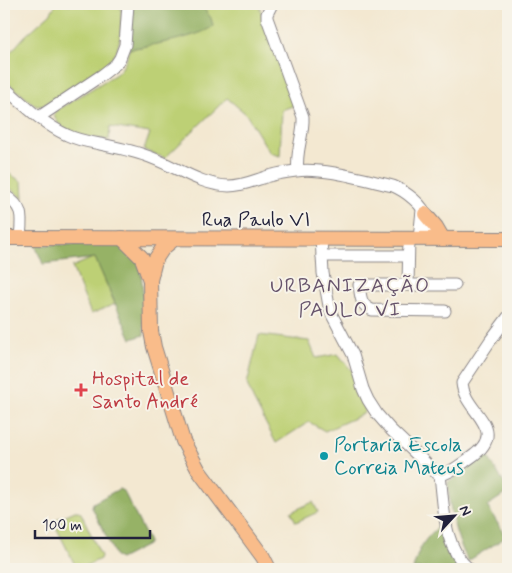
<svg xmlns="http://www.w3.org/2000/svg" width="512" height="573" font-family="Mynerve,sans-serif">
<rect width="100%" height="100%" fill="#f7f3e8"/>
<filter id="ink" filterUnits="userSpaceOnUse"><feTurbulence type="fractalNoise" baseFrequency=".02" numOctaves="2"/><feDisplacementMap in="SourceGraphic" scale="10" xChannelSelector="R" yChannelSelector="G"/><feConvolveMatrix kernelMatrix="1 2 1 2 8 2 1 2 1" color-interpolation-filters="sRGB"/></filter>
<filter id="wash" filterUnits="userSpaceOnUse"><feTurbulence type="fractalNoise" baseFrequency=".0096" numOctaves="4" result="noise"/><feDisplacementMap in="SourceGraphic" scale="20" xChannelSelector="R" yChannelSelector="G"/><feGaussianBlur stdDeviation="1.12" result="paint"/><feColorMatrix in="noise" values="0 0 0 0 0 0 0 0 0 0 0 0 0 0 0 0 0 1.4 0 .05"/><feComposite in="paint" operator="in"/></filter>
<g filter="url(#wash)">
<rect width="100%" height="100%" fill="#f3e8d1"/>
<g fill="#bdd074" stroke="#707958">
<path d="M56 4H121C121 19 122 36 117 50 109 71 62 94 42 106H36L4 80V54L7 51 10 53 25 36 50 14Z"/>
<path d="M199 4H260V9L295 105 282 110 280 156 270 153 246 114 227 98 165 158 144 150 150 133 110 127 109 140C90 137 63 136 54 116L56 111 116 74C124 67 127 60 129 49L162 43 192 35Z"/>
<polygon points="4,170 22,182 23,198 4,184"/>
<polygon points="95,257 115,304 91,314 72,267"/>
<polygon points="259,335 309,341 316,358 338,354 352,371 356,379 364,405 365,411 363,414 325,431 309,422 276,443 253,399 247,384"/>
<polygon points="313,502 318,512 296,522 291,512"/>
<polygon points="75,511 78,511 81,513 101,556 100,559 79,569 76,567 55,525 57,519"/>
</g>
<g fill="#96b266" stroke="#5c6a50">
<path d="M133 4H200L211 18 213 26C201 37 147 46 129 49Z"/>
<path d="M116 244C123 247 133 255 137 261 145 276 143 317 144 335L131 339 95 258 43 264 35 245Z"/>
<path d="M487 455 508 490V492L487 506 506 537 468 561C455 536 449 510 448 482Z"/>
<polygon points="119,489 123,491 125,494 149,542 147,545 120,559 116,557 92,507 93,503"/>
<path d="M441 524 463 569H413C420 545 423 541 441 524Z"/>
</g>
</g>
<g filter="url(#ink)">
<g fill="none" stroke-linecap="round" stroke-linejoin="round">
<g stroke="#8a8586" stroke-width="13">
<g id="minor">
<path d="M271 6 267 14V18L303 117C304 135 295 153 298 170"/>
<path d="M4 87C23 104 43 124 67 135 77 140 89 142 100 144 115 147 130 150 144 155 173 164 198 185 229 186 245 186 259 178 273 175 280 173 288 172 296 171 322 167 366 180 393 186 405 191 424 205 427 218 429 225 428 232 427 239"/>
<polyline points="39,117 102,75 116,64 120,58 125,45 128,4"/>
<path d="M4 195C24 207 22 216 20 238"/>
<path d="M321 238 323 273 329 306 332 315 353 355 363 389 368 400 377 414 391 430 435 472 440 475C444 507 443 547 469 569"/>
<polyline points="419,239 422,210"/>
<polyline points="322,256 408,256"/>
<polyline points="408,285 409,238"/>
<path d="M445 311 372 310C360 305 361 297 359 285H455"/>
<path d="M440 475C451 473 461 464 470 458 512 429 464 413 462 383L490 341 508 317"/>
</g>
</g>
<g stroke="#8a8586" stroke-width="16">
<g id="major">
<polyline points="425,214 436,227 443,239"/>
<polyline points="4,238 508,239"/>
<polyline points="122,238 142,258 150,280"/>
<polyline points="174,239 163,248 155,260 150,280 151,331 154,347 183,441 199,471 249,538 263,557 269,569"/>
</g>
</g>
<use href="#minor" stroke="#fff" stroke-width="11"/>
<use href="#major" stroke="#f9bc8a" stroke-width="14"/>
</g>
</g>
<path fill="#e0444e" stroke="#f7f3e8" stroke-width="2" d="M78.5 382.5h5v5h5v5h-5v5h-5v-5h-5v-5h5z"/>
<circle fill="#0f9aa8" stroke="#f7f3e8" stroke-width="2" cx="324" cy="456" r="5"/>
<g text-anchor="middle" stroke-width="4" stroke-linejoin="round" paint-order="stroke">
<g font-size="20" fill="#22223b" stroke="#f7f3e8">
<text x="256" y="226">Rua Paulo VI</text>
</g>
<g font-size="20" fill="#be3a42" stroke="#f7f3e8" text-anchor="start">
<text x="92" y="385">Hospital de<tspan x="92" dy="23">Santo André</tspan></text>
</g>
<g font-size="20" fill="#0d838f" stroke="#f7f3e8" text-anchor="start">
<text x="334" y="451">Portaria Escola<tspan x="334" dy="23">Correia Mateus</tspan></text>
</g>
<g font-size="21" letter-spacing="1" fill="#67546c" stroke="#f7f3e8">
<text x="350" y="292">URBANIZAÇÃO<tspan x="350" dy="24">PAULO VI</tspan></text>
</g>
</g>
<rect width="512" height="573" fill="none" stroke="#f7f3e8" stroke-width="20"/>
<g transform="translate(454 516) rotate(64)" stroke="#f7f3e8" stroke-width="4" paint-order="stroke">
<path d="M0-4L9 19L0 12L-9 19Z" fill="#22223b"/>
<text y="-8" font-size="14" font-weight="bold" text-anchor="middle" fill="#22223b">N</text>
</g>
<path d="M35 530v8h115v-8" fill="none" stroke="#22223b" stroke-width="2.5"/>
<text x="42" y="530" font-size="15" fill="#22223b" stroke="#f7f3e8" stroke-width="4" paint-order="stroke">100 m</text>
</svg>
